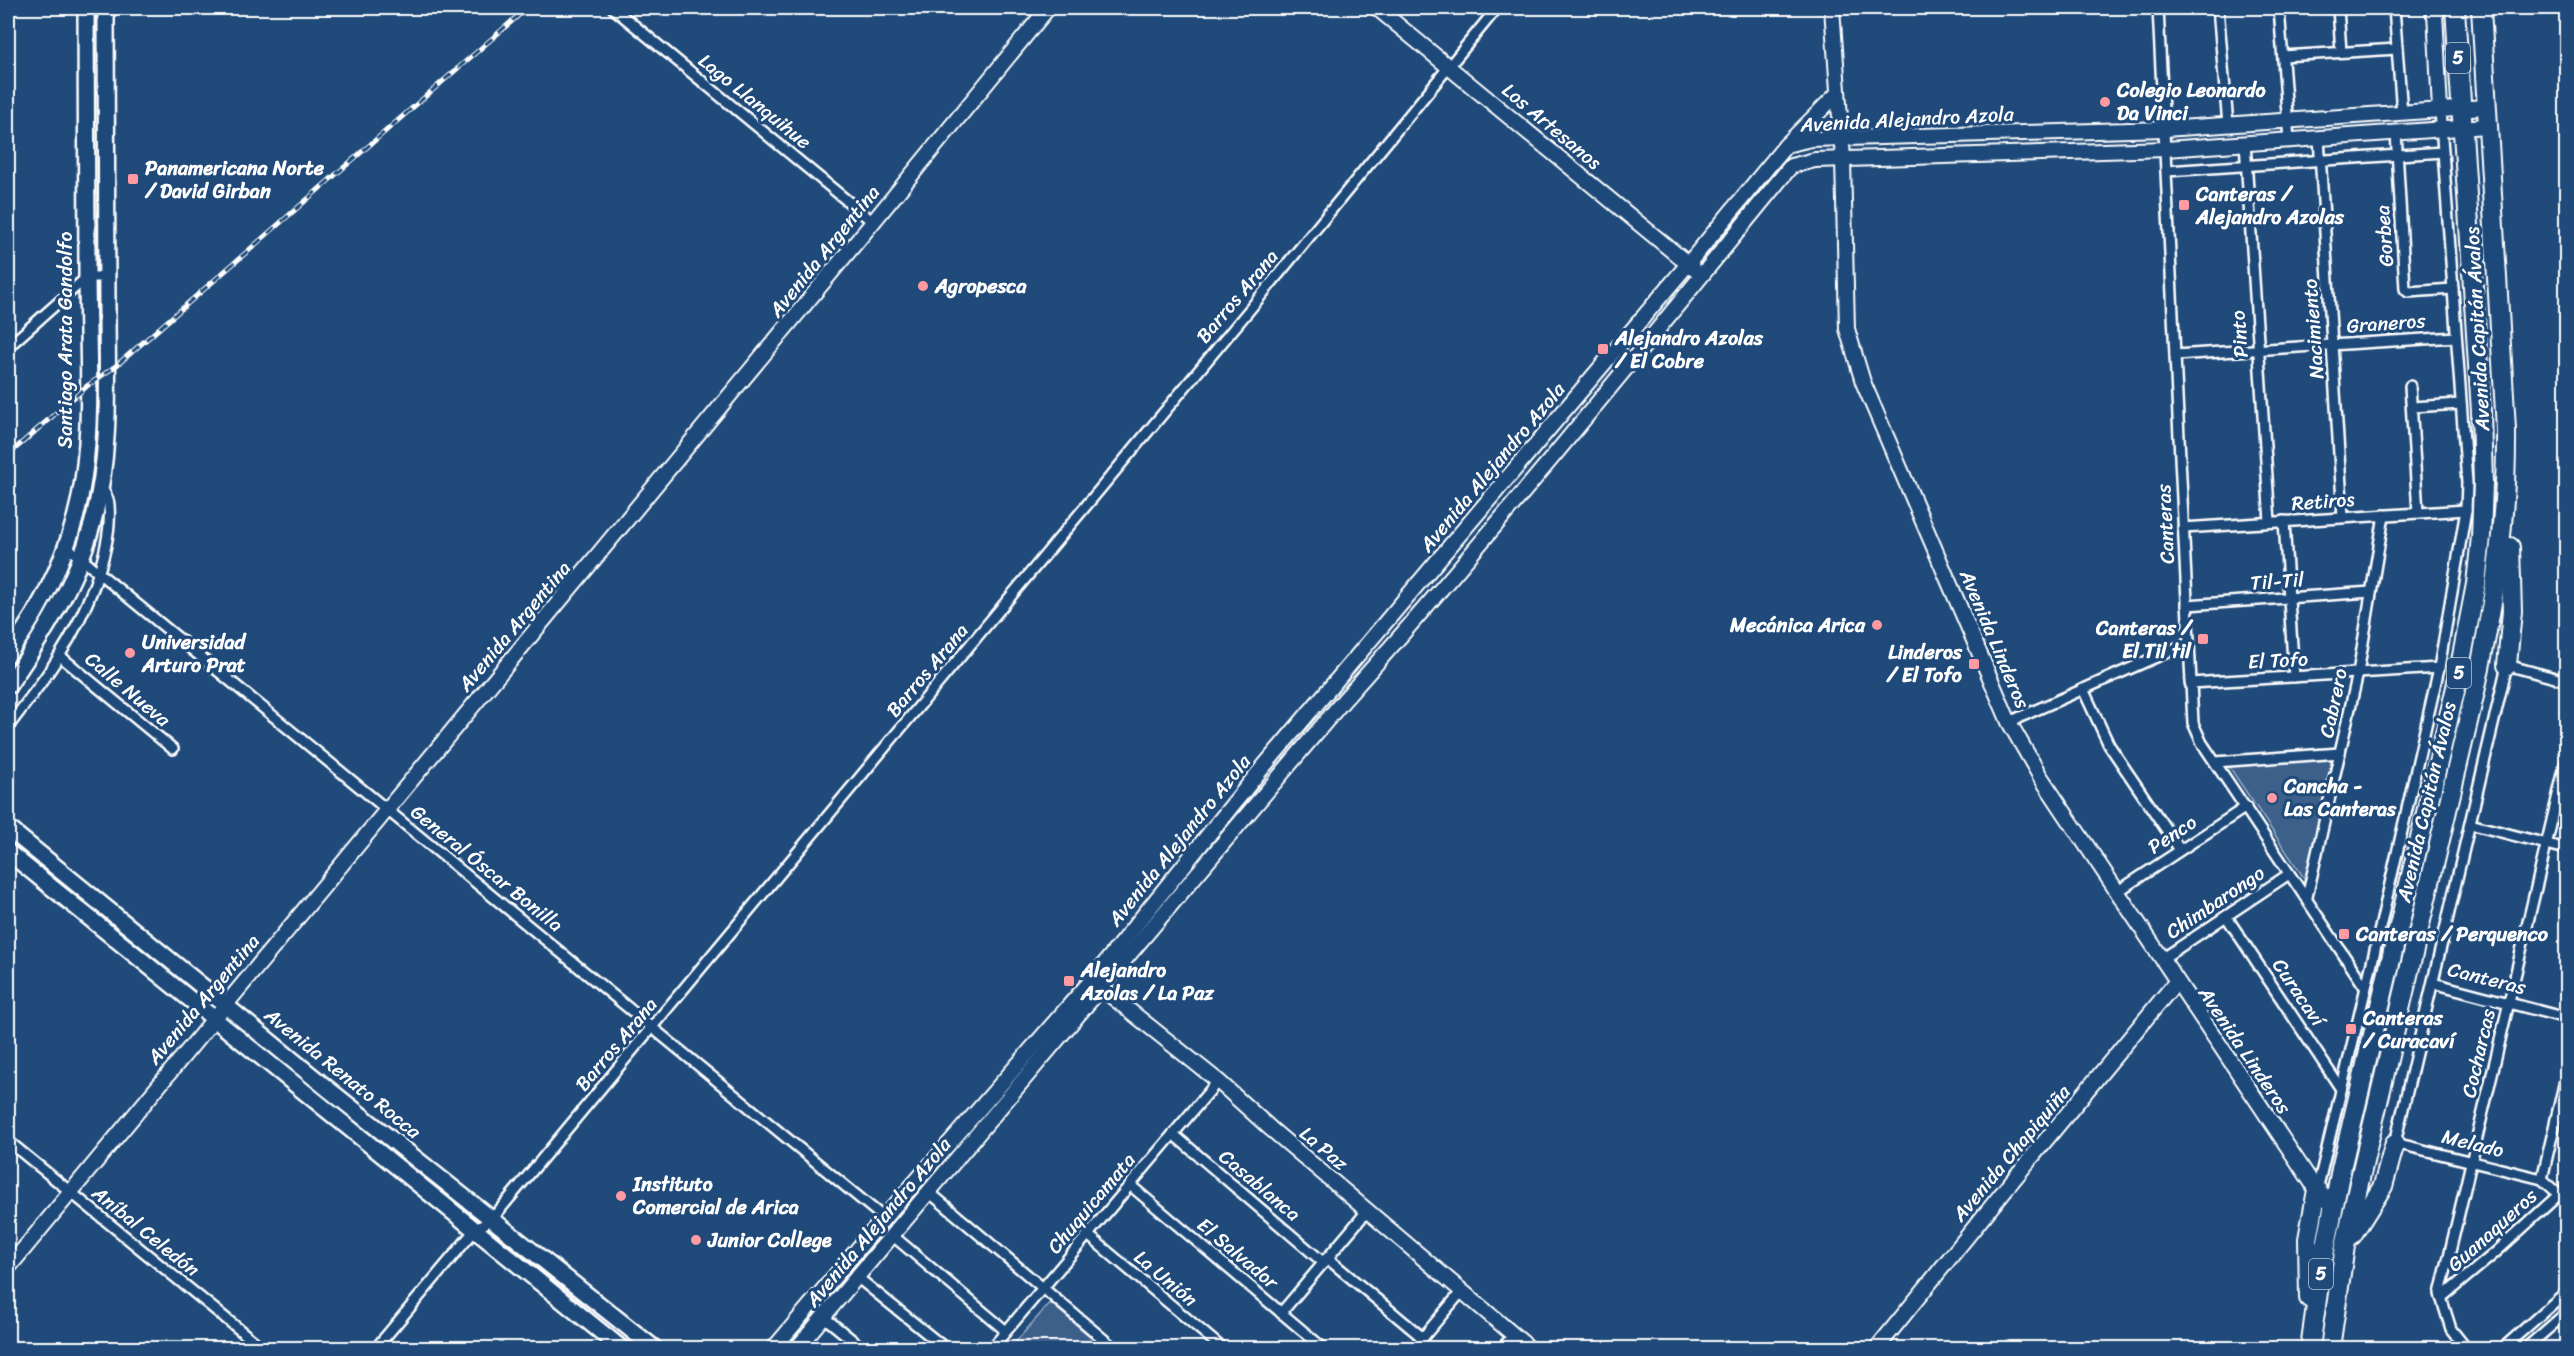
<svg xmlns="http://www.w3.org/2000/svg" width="2574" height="1356" font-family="Sriracha,sans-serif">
<rect width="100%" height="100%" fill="#1f4a7a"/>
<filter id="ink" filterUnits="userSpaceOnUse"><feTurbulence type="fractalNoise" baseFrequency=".0167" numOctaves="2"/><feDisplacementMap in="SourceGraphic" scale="12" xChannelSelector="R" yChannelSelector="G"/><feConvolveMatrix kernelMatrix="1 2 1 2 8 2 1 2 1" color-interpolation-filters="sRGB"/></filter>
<g filter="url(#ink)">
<g fill="#3c618b" stroke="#9eb0c5" stroke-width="1.5">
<polygon points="2334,756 2306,881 2228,765"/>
<polygon points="1050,1303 1104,1348 1010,1348"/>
</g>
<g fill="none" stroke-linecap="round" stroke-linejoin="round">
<g stroke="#fff" stroke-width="14">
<g id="street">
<polyline points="613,8 873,222"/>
<polyline points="2158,8 2193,723 2202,743 2365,987"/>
<polyline points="2218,8 2228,125"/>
<polyline points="2279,8 2289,140"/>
<polyline points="2338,8 2341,52"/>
<polyline points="2394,8 2402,113"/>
<polyline points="2283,56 2397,49"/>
<polyline points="2396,132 2405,289 2408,292 2453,289"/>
<polyline points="2319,138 2343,517"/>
<polyline points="2245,143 2270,522"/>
<polyline points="2167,171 2443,152"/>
<polyline points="8,347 87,277 107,277"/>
<polyline points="2175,355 2456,337"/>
<polyline points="2410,386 2418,513"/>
<polyline points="2412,407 2461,404"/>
<polyline points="2284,521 2294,677"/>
<polyline points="2183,528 2466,510"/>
<polyline points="66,546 884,1218"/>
<polyline points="2187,605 2371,592"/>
<polyline points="60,656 173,749"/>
<polyline points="2566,681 2507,665 2395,1143 2542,1179 2566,1200"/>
<polyline points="2190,683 2439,668"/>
<polyline points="2083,689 2109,745 2180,850"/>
<polyline points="2009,722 2188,643"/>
<path d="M8 727C25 704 44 681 59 656 84 617 113 552 109 505 109 499 105 493 102 488"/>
<polyline points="2215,762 2340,753"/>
<polyline points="2470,824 2566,849"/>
<polyline points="2117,892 2246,807"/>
<polyline points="2307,897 2358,673 2384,515"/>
<polyline points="2226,916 2341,1089"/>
<polyline points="2162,959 2289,874"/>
<polyline points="2433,983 2566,1018"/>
<polyline points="1173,1134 1324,1263"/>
<polyline points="8,1141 262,1348"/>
<polyline points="2542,1179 2566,1076"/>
<polyline points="1130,1185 1323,1348"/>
<polyline points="2317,1190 2375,950 2439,668 2466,510 2467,483 2440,110"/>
<polyline points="929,1192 1114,1348"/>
<polyline points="892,1235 1006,1331"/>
<polyline points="1088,1235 1222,1348"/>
<polyline points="1327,1258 1423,1338"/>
<polyline points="857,1277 945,1348"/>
<polyline points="2441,1298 2495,1253 2566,1188"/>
<polyline points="1281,1313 1368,1210"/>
<polyline points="824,1317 862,1348"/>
<polyline points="376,1348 475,1230 492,1219 1250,309 1497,8"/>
<polyline points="992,1348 1218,1081"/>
<polyline points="1414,1348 1462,1291"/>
<polyline points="1502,1348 1514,1335"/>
<polyline points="2466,1348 2451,1329 2440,1294 2566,761"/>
<polyline points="2503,1348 2566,1292"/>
<polyline points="2526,1348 2566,1313"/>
</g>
</g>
<g stroke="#fff" stroke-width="18">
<g id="secondary">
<polyline points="1377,8 1693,268"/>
<polyline points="1832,8 1843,159 1847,329 1863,382 2009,722 2040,776 2312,1183 2333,1207"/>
<polyline points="2435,12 2440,110"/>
<polyline points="1786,145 1811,139 2165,129 2485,107"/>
<polyline points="1094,985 1110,995 1218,1081 1271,1129 1529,1348"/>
<polyline points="8,1268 873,222 1048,8"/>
<polyline points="774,1348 884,1218 1089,983 1259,772 1688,264 1786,145 1838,93"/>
<path d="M797 1348 1343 701C1498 528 1644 346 1791 166L1815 160 2166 149 2487 126"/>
<polyline points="1877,1348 2008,1186 2176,982"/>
</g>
</g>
<g stroke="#fff" stroke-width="20">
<g id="primary">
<path d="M8 654C45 604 74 543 83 480 93 412 87 340 87 271 86 183 86 95 86 8"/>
<path d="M8 686C42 637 76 584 92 525 112 455 107 380 107 308 107 208 106 108 106 8"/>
<polyline points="8,828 328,1089 654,1348"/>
<polyline points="8,852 621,1348"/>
</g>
</g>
<g stroke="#fff" stroke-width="22">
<g id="highway">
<polyline points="2435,12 2435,8"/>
<polyline points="2507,665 2512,611 2510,547"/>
<polyline points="2352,1235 2383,1186 2395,1143"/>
<polyline points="2309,1298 2308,1239 2317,1190"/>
<polyline points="2310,1348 2321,1271 2341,1169 2456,687 2476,584 2481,537 2483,484 2481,412 2455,8"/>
<path d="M2330 1348 2345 1246 2361 1174 2475 692C2494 602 2507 522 2506 429L2481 8"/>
</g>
</g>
<use href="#street" stroke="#1f4a7a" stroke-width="9"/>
<use href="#secondary" stroke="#1f4a7a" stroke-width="14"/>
<use href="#primary" stroke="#1f4a7a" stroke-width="15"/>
<use href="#highway" stroke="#1f4a7a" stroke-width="18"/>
<g stroke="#fff" stroke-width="5">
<polyline id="rail" points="8,455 87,386 117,365 527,8"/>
</g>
<use href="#rail" stroke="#1f4a7a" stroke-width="3" stroke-dasharray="9" stroke-linecap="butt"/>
</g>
</g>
<g fill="#ff9aa2" stroke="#1f4a7a" stroke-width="2">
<circle cx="2105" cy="102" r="6"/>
<rect x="127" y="173" width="12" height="12" rx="3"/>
<rect x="2178" y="199" width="12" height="12" rx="3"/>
<circle cx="923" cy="286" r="6"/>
<rect x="1597" y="343" width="12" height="12" rx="3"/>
<circle cx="1877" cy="625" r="6"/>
<rect x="2197" y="633" width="12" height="12" rx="3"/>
<circle cx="130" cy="653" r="6"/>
<rect x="1968" y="658" width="12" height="12" rx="3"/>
<circle cx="2272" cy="798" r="6"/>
<rect x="2338" y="928" width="12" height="12" rx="3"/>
<rect x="1063" y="975" width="12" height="12" rx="3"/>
<rect x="2345" y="1023" width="12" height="12" rx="3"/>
<circle cx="621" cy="1196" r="6"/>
<circle cx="696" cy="1240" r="6"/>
</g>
<g text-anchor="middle" stroke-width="6" stroke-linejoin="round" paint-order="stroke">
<g fill="#1f4a7a" stroke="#bcc9d7" stroke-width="1.5">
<rect x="2446" y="43" width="24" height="30" rx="4.5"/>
<rect x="2447" y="658" width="24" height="30" rx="4.5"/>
<rect x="2309" y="1259" width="24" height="30" rx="4.5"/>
</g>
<g font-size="18" font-weight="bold" fill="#fff">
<text x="2458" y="64">5</text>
<text x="2459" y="679">5</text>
<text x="2321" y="1280">5</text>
</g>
<g font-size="20" font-weight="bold" fill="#fff" stroke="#1f4a7a" text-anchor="start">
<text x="2117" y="97">Colegio Leonardo<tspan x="2117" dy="23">Da Vinci</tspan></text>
<text x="145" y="175">Panamericana Norte<tspan x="145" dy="23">/ David Girban</tspan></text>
<text x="2196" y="201">Canteras /<tspan x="2196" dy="23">Alejandro Azolas</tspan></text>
<text x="935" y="293">Agropesca</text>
<text x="1615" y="345">Alejandro Azolas<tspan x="1615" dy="23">/ El Cobre</tspan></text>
<text x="1865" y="632" text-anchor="end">Mecánica Arica</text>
<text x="2191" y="635" text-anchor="end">Canteras /<tspan x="2191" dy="23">El Til til</tspan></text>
<text x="142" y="649">Universidad<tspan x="142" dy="23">Arturo Prat</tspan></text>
<text x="1962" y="659" text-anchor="end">Linderos<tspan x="1962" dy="23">/ El Tofo</tspan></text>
<text x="2284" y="793">Cancha -<tspan x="2284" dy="23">Las Canteras</tspan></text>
<text x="2356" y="941">Canteras / Perquenco</text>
<text x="1081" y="977">Alejandro<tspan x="1081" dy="23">Azolas / La Paz</tspan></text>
<text x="2363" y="1025">Canteras<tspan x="2363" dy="23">/ Curacaví</tspan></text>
<text x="633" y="1191">Instituto<tspan x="633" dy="23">Comercial de Arica</tspan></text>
<text x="708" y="1247">Junior College</text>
</g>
<g font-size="20" fill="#fff" stroke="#1f4a7a">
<text transform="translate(755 101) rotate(39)" y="7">Lago Llanquihue</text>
<text transform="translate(1907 119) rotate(-3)" y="7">Avenida Alejandro Azola</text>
<text transform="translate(1552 126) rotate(40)" y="7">Los Artesanos</text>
<text transform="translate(2384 236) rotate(-94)" y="7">Gorbea</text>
<text transform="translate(824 251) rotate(-51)" y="7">Avenida Argentina</text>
<text transform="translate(1237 296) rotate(-50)" y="7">Barros Arana</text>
<text transform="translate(2386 323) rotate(-4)" y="7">Graneros</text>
<text transform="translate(2313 329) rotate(-94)" y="7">Nacimiento</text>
<text transform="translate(2477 329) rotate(-93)" y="7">Avenida Capitán Ávalos</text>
<text transform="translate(2239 334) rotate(-94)" y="7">Pinto</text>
<text transform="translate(65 340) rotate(-90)" y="7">Santiago Arata Gandolfo</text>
<text transform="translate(1492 467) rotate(-50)" y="7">Avenida Alejandro Azola</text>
<text transform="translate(2323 501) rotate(-4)" y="7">Retiros</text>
<text transform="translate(2165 524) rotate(-93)" y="7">Canteras</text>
<text transform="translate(2277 581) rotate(-4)" y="7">Til-Til</text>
<text transform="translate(514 626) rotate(-50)" y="7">Avenida Argentina</text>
<text transform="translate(1995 639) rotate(67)" y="7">Avenida Linderos</text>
<text transform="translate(2278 660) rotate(-3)" y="7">El Tofo</text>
<text transform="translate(927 670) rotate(-50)" y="7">Barros Arana</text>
<text transform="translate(128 689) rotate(40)" y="7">Calle Nueva</text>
<text transform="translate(2333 703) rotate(-78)" y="7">Cabrero</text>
<text transform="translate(2426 802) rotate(-77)" y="7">Avenida Capitán Ávalos</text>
<text transform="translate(2172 834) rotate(-33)" y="7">Penco</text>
<text transform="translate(1179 840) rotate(-51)" y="7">Avenida Alejandro Azola</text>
<text transform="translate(487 868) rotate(39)" y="7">General Óscar Bonilla</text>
<text transform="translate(2215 902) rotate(-34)" y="7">Chimbarongo</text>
<text transform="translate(2487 978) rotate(14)" y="7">Canteras</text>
<text transform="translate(2299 992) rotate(56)" y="7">Curacaví</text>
<text transform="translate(203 999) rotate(-50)" y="7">Avenida Argentina</text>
<text transform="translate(616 1044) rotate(-50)" y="7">Barros Arana</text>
<text transform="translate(2245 1050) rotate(56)" y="7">Avenida Linderos</text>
<text transform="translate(2478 1053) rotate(-77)" y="7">Cocharcas</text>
<text transform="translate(343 1073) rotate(39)" y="7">Avenida Renato Rocca</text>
<text transform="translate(2473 1143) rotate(14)" y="7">Melado</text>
<text transform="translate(1324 1148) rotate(40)" y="7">La Paz</text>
<text transform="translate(2011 1153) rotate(-50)" y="7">Avenida Chapiquiña</text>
<text transform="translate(1260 1185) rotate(40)" y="7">Casablanca</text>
<text transform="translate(1091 1203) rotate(-50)" y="7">Chuquicamata</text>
<text transform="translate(878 1222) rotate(-50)" y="7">Avenida Alejandro Azola</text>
<text transform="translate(2492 1230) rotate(-42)" y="7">Guanaqueros</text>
<text transform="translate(146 1231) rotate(39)" y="7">Aníbal Celedón</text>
<text transform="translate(1238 1253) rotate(40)" y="7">El Salvador</text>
<text transform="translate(1166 1278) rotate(40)" y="7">La Unión</text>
</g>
</g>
<rect width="2574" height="1356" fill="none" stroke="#1f4a7a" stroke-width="30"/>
<rect x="15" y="15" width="2544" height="1326" fill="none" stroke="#fff" stroke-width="2" filter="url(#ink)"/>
</svg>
